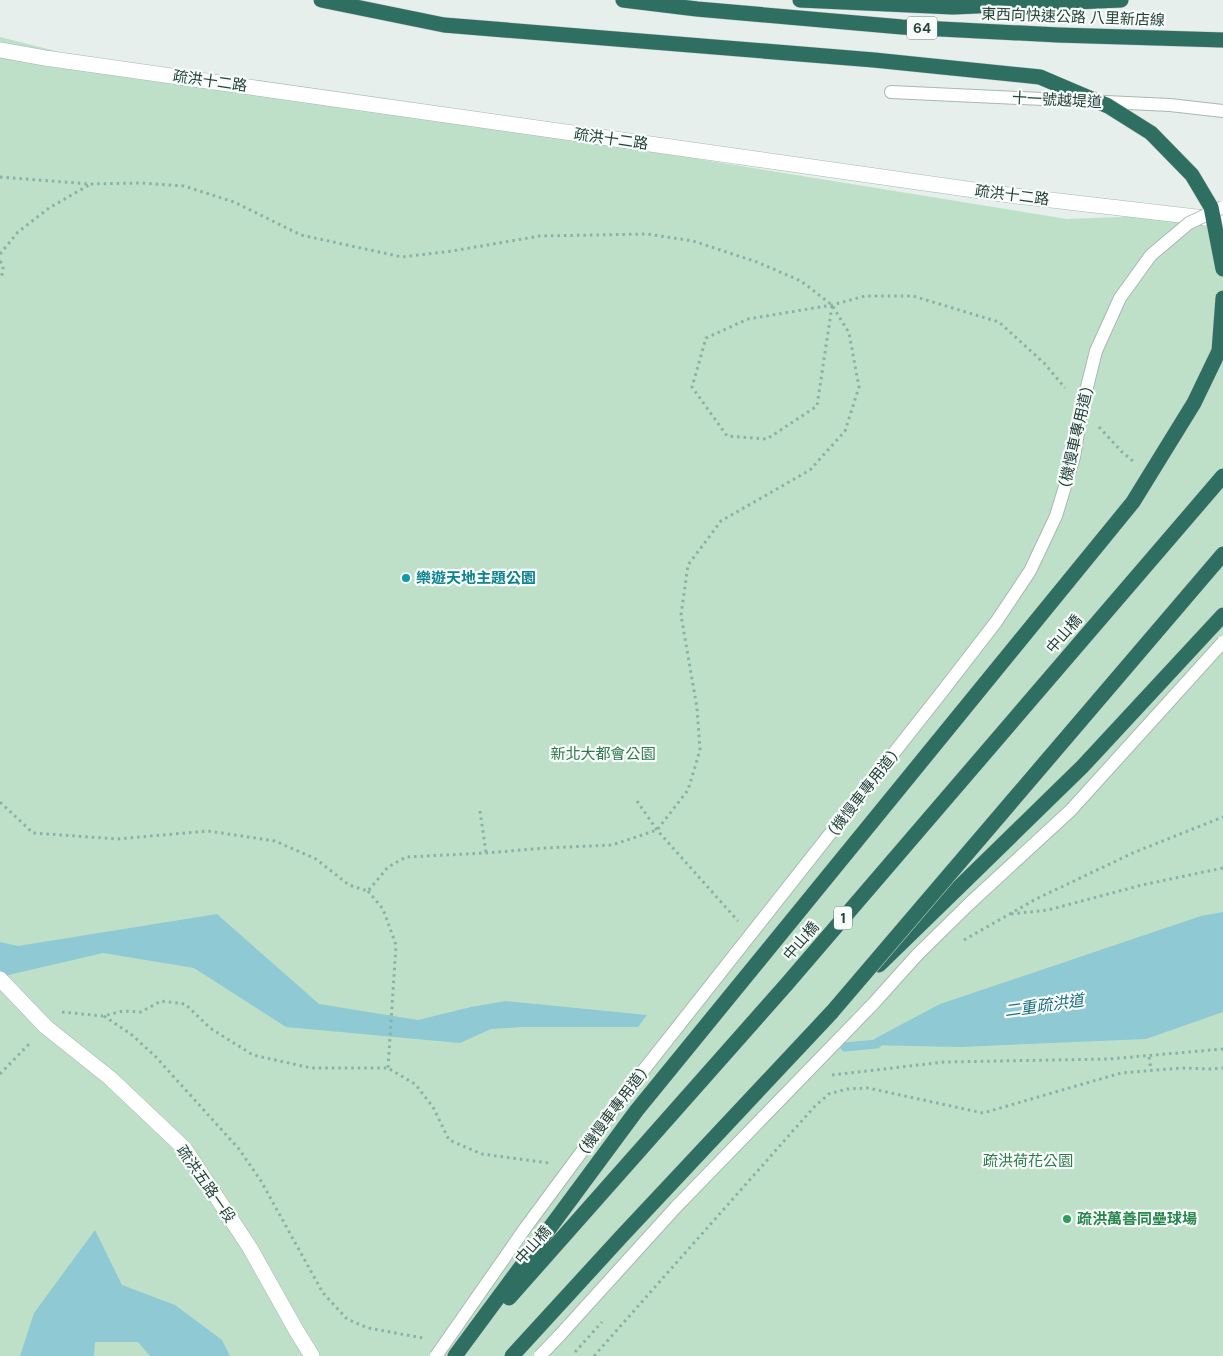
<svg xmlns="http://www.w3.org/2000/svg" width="1223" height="1356" font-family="'DM Sans','Noto Sans TC',sans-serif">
<rect width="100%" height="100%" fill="#e6efeb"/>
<polygon fill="#bfe0c8" points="0,37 99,62 1067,219 1223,213 1223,1356 0,1356"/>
<g fill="#8ec9d4">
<polygon points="1223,912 1223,1012 1146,1039 960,1047 867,1045 876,1038 940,1004 1201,916"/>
<polygon points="217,914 319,1004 418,1020 471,1007 506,1001 647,1015 638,1027 522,1027 491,1029 460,1043 286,1027 194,968 103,953 0,977 0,942 18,946"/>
<polygon points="95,1230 122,1285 175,1305 222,1340 230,1356 150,1356 138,1342 95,1342 94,1356 20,1356 34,1313"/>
</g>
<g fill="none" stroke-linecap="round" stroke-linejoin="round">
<polyline stroke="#8ec9d4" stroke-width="9" points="845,1047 877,1044"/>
<g stroke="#a8b8b2" stroke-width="14">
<polyline id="lane" points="891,92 1170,105 1223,111"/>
</g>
<g stroke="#a8b8b2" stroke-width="16">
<polyline id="street" points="0,50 45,58 1016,196 1223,220"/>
</g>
<g stroke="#a4bbb3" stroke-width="16">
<polyline id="secondary" points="0,979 46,1027 110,1078 185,1149 250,1248 296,1330 312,1356"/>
</g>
<g stroke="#c2cac8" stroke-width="16">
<g id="highway">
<polyline points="623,0 697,9 902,27 1058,35 1223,40"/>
<polyline points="800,0 953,7 1121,0"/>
<polyline points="879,965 1082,767 1223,615"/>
</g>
</g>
<g stroke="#86b3a5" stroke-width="3" stroke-dasharray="2.5 4" stroke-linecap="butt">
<polyline points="0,177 89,184 141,183 184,186 234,202 301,235 402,257 452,251 540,236 647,234 693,241 757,262 801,281 832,305 849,333 859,387 845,431 810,470 721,521 688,565 681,615 697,708 700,750 688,790 657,830 612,845 545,848 486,853 406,857 388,867 368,891 349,885 316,859 275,841 208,831 117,839 33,833 0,802"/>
<polyline points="0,254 18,232 49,208 89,185"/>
<path d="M0 261C5 267 3 273 0 279"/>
<polyline points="832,306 817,406 767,439 727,436 692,387 706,338 748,319 832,305 865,296 913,296 999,322 1045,364 1065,388"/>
<polyline points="1099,427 1122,452 1133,461"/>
<polyline points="637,801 657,830 738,921"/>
<polyline points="480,811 486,853"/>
<polyline points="368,891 383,909 396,945 388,1068"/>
<polyline points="1011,914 1048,910 1142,885 1223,868"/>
<polyline points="964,940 1036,899 1135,852 1223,817"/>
<polyline points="62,1012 103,1016 123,1011 141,1012 161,1001 185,1004 210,1028 253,1055 311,1068 388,1068 415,1084 433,1107 449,1140 482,1154 549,1163"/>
<polyline points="104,1016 132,1035 155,1056 239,1149 261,1181 323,1293 347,1319 368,1328 423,1338"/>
<polyline points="1149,1057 1151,1070"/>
<polyline points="0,1074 31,1042"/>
<polyline points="832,1075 944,1062 1109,1059 1223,1049"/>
<polyline points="575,1352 602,1322"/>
<polyline points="594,1356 815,1106 829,1094 847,1089 868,1088 983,1113 1121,1073 1181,1068 1210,1069 1223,1068"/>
</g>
<use href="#lane" stroke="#fff" stroke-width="12"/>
<use href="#street" stroke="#fff" stroke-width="15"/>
<use href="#secondary" stroke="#fff" stroke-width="15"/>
<use href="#highway" stroke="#2f6f62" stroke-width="15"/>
<g stroke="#a8b8b2" stroke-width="14" stroke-linecap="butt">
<g id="lane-bridge">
<polyline points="436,1356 526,1227 620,1100 938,697 996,622 1030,571 1056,516 1074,457 1083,403 1096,351 1120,298 1151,255 1189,223 1223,207"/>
<polyline points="540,1356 560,1335 676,1207 873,1004 917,955 970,903 1071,810 1223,642"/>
</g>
</g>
<g stroke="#c2cac8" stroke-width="16" stroke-linecap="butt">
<g id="highway-bridge">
<polyline points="321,0 444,25 874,60 1040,77 1108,106 1151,133 1192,175 1211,207 1223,269"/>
<polyline points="509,1298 786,985 1223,476"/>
<polyline points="455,1356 637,1110 1133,502 1194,403 1219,351 1223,298"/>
<polyline points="512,1356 621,1237 832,1012 1223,554"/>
</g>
</g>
<use href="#lane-bridge" stroke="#fff" stroke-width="12"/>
<use href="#highway-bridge" stroke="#2f6f62" stroke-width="15"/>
</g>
<circle fill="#0f9aa8" stroke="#f7fbf9" stroke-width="2" cx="406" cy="578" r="5"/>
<circle fill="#2e9e5b" stroke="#f7fbf9" stroke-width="2" cx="1067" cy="1219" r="5"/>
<g text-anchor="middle" stroke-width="4.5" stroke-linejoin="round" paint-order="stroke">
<g fill="#f7fbf9" stroke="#637a73" stroke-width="1">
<rect x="907" y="16.5" width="30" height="23" rx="4"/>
<rect x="834" y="906.5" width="18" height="23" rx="4"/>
</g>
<g font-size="14" font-weight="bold" fill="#24423a">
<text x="922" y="33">64</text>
<text x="843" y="923">1</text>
</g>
<g font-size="15" fill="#24423a" stroke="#f7fbf9">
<text transform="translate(1073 17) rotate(2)" y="5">東西向快速公路 八里新店線</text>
<text transform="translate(210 81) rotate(8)" y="5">疏洪十二路</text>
<text transform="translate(1057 100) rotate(3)" y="5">十一號越堤道</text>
<text transform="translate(611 139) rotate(8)" y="5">疏洪十二路</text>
<text transform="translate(1012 195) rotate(7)" y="5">疏洪十二路</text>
<text transform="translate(1076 437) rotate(-77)" y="5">(機慢車專用道)</text>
<text transform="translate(1064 634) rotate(-49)" y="5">中山橋</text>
<text transform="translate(863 793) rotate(-52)" y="5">(機慢車專用道)</text>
<text transform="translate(801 941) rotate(-49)" y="5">中山橋</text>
<text transform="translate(613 1111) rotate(-53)" y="5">(機慢車專用道)</text>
<text transform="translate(206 1184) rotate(55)" y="5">疏洪五路一段</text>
<text transform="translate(533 1245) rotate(-48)" y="5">中山橋</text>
</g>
<g font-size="15" font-weight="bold" fill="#0d838f" stroke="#f7fbf9" text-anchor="start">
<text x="416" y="583">樂遊天地主題公園</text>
</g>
<g font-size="15" fill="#2d7a4b" stroke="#f7fbf9">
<text x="603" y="759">新北大都會公園</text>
<text x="1028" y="1166">疏洪荷花公園</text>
</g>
<g font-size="15" font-weight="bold" fill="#27864d" stroke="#f7fbf9" text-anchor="start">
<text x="1077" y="1224">疏洪萬善同壘球場</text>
</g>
<g font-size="16" font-style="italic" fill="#1c6f80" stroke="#f7fbf9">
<text transform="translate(1044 1005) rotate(-8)" y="6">二重疏洪道</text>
</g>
</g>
</svg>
